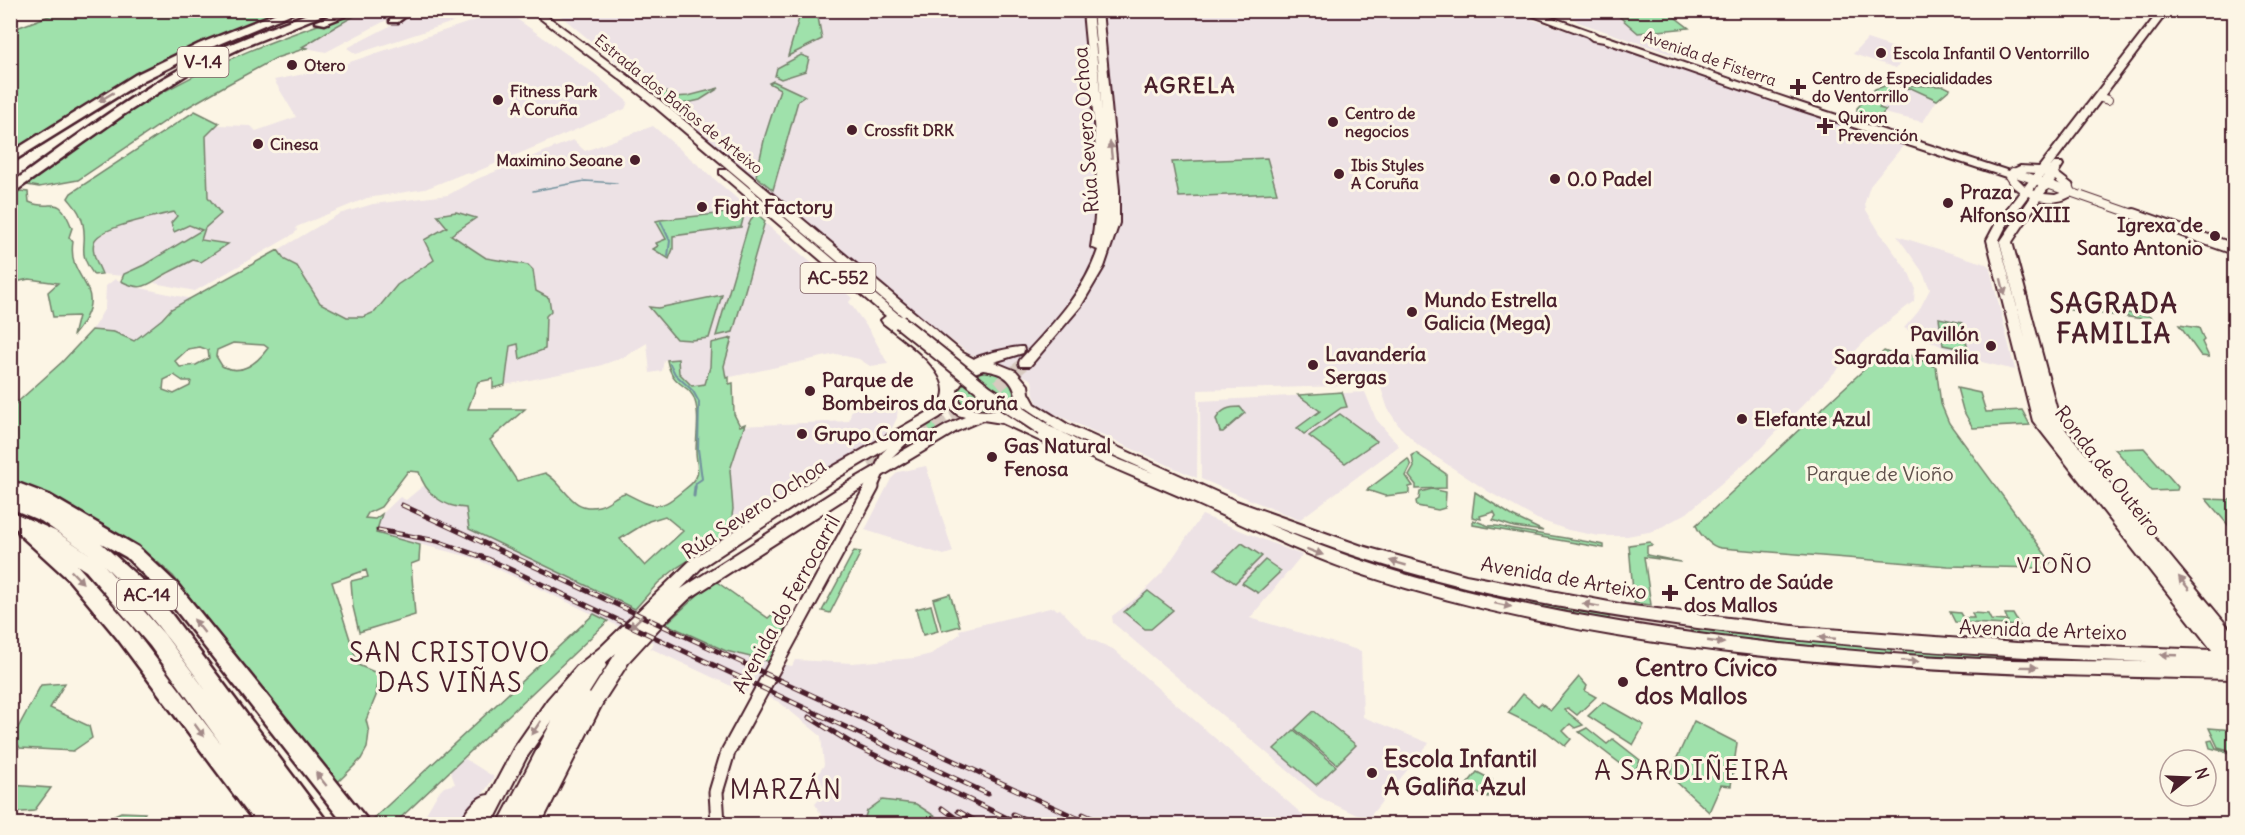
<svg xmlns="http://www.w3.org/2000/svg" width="2245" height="835" font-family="Delius,sans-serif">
<rect width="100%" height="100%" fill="#fcf5e5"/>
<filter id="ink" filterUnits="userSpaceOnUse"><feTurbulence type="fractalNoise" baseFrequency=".0167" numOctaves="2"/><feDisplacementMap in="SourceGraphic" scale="12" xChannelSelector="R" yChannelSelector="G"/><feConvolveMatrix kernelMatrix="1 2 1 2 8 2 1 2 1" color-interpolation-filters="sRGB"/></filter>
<g filter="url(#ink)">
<g fill="#ede2e5">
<polygon points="561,10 1507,11 1906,142 1870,186 1865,202 1866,210 1880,233 1909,273 1915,287 1914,301 1870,336 1755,454 1687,513 1654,531 1627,536 1599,536 1568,530 1537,519 1489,492 1418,445 1399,426 1388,409 1380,385 1198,390 1197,478 1039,407 1034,395 1032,380 986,357 971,355 938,330 556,12"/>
<polygon points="365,11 404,11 326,52 301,47 326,34 333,26"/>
<polygon points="419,11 486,11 356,54 347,48"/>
<polygon points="1564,11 1613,11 1638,33 1661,31 1677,42 1691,61 1578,22"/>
<polygon points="500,12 507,12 595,74 628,102 625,109 471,174 465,173 425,189 367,198 296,227 297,231 289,237 195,291 154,283 219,242 200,240 205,228 220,213 208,197 206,152 206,136 217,125 251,126 256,131 296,117 274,80 329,69"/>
<polygon points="1867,39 1909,53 1896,68 1853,54"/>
<polygon points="1911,88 1937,100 1923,122 1883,113 1886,111 1879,108 1892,89"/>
<polygon points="653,126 852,298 849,302 870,331 888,364 870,366 859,359 836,354 726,378 734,414 740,426 849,421 853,404 898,403 897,418 890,432 880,439 744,523 711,547 704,436 692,386 679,373 678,359 664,360 662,371 650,373 647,343 624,357 599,366 505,385 510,346 518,344 520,358 545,349 546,316 531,273 486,258 451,235 475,218 437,215 447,227 434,260 397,285 375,312 363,317 347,317 320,303 297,266 285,260 278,250 339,214 373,204 448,195 477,179 573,140 585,151"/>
<polygon points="174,212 177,216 172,221 203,230 130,273 123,276 102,274 94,256 94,241 99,236 122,225"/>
<polygon points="1897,236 1989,265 2015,370 1965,358 1904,328 1918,312 1930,289 1922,271"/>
<polygon points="115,279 136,287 192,299 167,311 162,319 134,341 114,332 92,330 105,308 106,286"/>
<polygon points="1365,392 1376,419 1399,446 1299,520 1201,479 1200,401"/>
<polygon points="926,466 953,552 944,555 865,530 891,479 898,472"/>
<polygon points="423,486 446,503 466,508 469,529 670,626 726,651 757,659 792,666 795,660 852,663 915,658 931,654 960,634 959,630 1054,607 1057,610 1060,609 1088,638 1113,649 1310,821 1319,824 826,824 815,804 826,792 818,774 824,765 821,736 779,702 749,688 746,693 650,648 654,643 474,558 375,533 382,514 400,497 406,500"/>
<polygon points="1202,515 1302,555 1250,618 1361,651 1363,717 1429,743 1367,820 1319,797 1113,623 1112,616 1140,595 1163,572"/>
<polygon points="464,758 494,777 468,817 460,824 420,824 438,793 444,787 455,784 450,770"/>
</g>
<g fill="#9fe1ab" stroke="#74806b" stroke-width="1.5" fill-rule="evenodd">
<path d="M62 11H286C226 31 167 56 113 88 80 106 44 138 11 151V30Z"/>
<path d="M360 11H365C340 22 325 34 302 47L307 48 276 58 221 88 176 114 78 180 39 187 27 185C66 158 103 128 143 104 210 63 285 35 360 11Z"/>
<polygon points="801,11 822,11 818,17 822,39 788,56"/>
<polygon points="1613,11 1667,11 1689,28 1638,33"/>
<polygon points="801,55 809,58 806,71 781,79 775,76 777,68"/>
<polygon points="634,72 674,97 688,96 719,88 700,100 678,105 664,99"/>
<polygon points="773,81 805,96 798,101 773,190 756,176 765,136 780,89 769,83"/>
<polygon points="1888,85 1944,86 1950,89 1937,100 1911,88 1892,89 1879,108 1886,110 1875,122 1857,113 1857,108 1875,89"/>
<path d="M195 111 219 123 206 136 208 197 221 214 205 228 201 240 228 244 201 262 193 260C184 265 175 269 166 274 147 284 144 293 121 281L124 274 144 265 202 230 189 225 174 232 171 223 177 216 174 212 169 213C154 217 99 227 94 242 91 253 98 264 102 274L94 275C76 250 88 248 83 224 81 213 75 207 68 198L71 193Z"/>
<polygon points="1267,158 1277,193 1179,197 1172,162"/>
<path d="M20 191 28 192 29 202C54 213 57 190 72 228L69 237 73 242C66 284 115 285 73 336L78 316 53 317 48 292 58 283 29 279 11 283V197Z"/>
<polygon points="745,211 741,227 673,236 673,249 669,259 653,249 658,246 656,243 666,239 656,221 660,220"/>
<path d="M456 212 476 218 451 235 486 258 528 265 533 270 536 291 549 298 551 311 546 316 545 349 520 359 518 344 510 346 505 385 493 388V379L478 382 468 409H525L490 440 517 481 545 473C566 484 570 513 599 506 609 504 615 495 625 493 656 509 659 511 685 489 690 485 695 482 697 475 699 468 696 459 696 452 696 436 700 416 695 401 690 383 672 388 667 360L678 359 679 373 692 386 705 384 710 367 711 343 732 338 724 366 726 378 729 377V384L733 383 734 414 740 426 745 424 730 470 733 509 730 528 724 538 678 567 658 583 635 609 469 529 466 508C442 507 425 493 419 472L408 471 381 507 368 513 365 518 375 519 382 514 376 533 420 545 419 561 411 564 415 615 359 632 353 607 351 581 368 577 366 570 332 582 358 665 379 674 376 696 366 720 369 732 367 748 361 759 338 782 314 756 173 576C126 531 69 508 11 483V408L62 362 92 330 114 332 134 341 162 319 171 309 278 250 285 260 297 266 320 303 347 317H363L375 312 397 285 434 260 424 240 447 227 437 215ZM233 343 264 345 268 348C257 363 241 376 222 366L216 356 217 350ZM200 347 208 350 209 358 196 365 180 367 175 361 188 349ZM174 375 183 381H191L190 386 174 394 163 390 164 380ZM665 516 683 531 645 566 620 539 649 521Z"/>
<polygon points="755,212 765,221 733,332 716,336 748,226"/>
<polygon points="722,295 709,338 691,340 676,339 649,307 658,308"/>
<polygon points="2063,305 2151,316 2153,320 2064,309"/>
<polygon points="1939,318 1962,323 1968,350 1943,345"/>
<polygon points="2179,325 2199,328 2204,340 2202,342 2209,357 2201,356"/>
<path d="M1884 351 1894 355H1910L1936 367 1941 404 1949 423 2051 562 2046 568 1948 566 1721 548C1711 547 1699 534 1696 525L1706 516Z"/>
<path d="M986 371 1004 374 1016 390C1011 415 976 417 960 402L958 388 968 376Z"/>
<polygon points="1957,388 1980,393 1986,412 2022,410 2030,425 1973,428 1963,410"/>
<polygon points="1342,392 1347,407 1341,408 1304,434 1297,428 1320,411 1298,395"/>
<path d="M1240 407 1245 413 1223 432H1220L1216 419C1222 409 1229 407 1240 407Z"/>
<polygon points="1340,414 1377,441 1345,463 1309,436"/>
<polygon points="937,418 947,425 887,462 902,443"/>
<polygon points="2144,448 2178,487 2177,490 2151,491 2115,449"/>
<polygon points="1416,453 1446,474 1446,488 1416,489 1416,485 1409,476 1414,467 1412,455"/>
<polygon points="1408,459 1411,466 1406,476 1413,486 1409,487 1409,493 1385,496 1367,490"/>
<polygon points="1432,489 1446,492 1445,508 1438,510 1417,506 1416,501 1419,499 1420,492"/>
<polygon points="1475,492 1514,517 1543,531 1514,527 1493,520 1496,516 1494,512 1480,516 1481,519 1472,517"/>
<polygon points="2206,499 2234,500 2234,532"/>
<path d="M1473 520 1489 526C1498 525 1504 528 1515 530 1545 535 1574 539 1604 545V548L1473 525Z"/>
<polygon points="1650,542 1652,545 1647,546 1647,555 1681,562 1644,557 1651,605 1634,603 1629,545"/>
<polygon points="1242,543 1262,556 1235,583 1215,569"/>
<polygon points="854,551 861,552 830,613 822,611"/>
<polygon points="1265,560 1281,571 1258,593 1242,583"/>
<polygon points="714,580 768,618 775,612 788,628 771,662 726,651 666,624"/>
<polygon points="1148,591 1173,610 1151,629 1145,629 1124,612"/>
<polygon points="950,594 960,626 942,631 933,599"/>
<polygon points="1531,601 1609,612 1609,620 1531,605"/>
<polygon points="931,605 938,631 923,635 916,609"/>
<polygon points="1950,612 1960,613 1963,618 1974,618 1972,613 1988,614 1991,620 2008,621 2005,614 2013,614 2020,626 1955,622"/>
<polygon points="594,614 608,621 394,824 378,824 373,819"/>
<polygon points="1690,625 1890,647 1893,655 1691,633"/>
<polygon points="1902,648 2065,655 2069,661 1905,656"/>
<polygon points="1579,677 1587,686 1585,691 1596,697 1577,715 1568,708 1565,710 1583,725 1575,728 1570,724 1563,731 1571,739 1565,746 1547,732 1508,713 1523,694 1538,706 1541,703 1551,710"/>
<polygon points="65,683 50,708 89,726 92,738 73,751 20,748 13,737 41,685"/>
<polygon points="1603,702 1644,725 1633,745 1588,716"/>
<polygon points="1314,711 1356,745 1337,764 1295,729"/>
<polygon points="1694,721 1737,743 1731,786 1721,785 1709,812 1669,775"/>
<polygon points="1587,728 1607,744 1613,739 1640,760 1634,774 1579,732"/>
<polygon points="2209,728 2234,730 2234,754 2210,748 2208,741 2212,740 2216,748 2233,751 2218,747"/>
<polygon points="1294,730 1336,766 1316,785 1274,749"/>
<polygon points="1477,772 1492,780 1488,797 1464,788"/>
<polygon points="11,785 51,788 34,811 11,813"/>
<polygon points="882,800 916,804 947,824 870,824 864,820 867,811"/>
<polygon points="121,812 145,813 138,824 95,824"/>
</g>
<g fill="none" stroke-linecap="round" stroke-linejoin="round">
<polyline stroke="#72919d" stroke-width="1.5" points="533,191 585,181 617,183"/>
<g stroke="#72919d" stroke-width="2">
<polyline points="661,222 670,241 668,256"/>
<polyline points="670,364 675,374 693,391 699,402 698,449 702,479 696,483 695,489"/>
</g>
<polyline stroke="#72919d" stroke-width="3" points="694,496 695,487"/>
<polyline stroke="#d8cac0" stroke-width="13" stroke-dasharray="13 6" stroke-linecap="butt" points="871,468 971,408 1025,363"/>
<g stroke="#4a1f2b" stroke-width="10">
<g id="minor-far2">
<polyline points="2101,98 2108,100"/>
<polyline points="2013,172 2139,216"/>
</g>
</g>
<g stroke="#4a1f2b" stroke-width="14">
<g id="minor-far1">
<polyline points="2134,214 2234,249"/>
<polyline points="871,489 886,456 911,432"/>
</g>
</g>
<g stroke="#4a1f2b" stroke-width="17">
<polyline id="minor" points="718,824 716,792 728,752 872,487"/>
</g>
<g stroke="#4a1f2b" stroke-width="4">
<g id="major">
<path d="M529 10H539L650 92 963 353 974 359C977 355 1017 346 1023 347L1024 350 1023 353 994 362 1016 371 1028 385 1029 393 1035 404 1067 424 1236 501 1362 546 1466 575 1625 605 1801 627 2017 643 2212 650 2033 421 1987 240 1996 223 2020 192 2012 186 2006 177 1795 108 1604 42 1592 40 1587 36 1517 10H1531L1593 32 1598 35 1608 37 1803 104 2009 171 2020 166 2039 167 2160 10H2169L2049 169 2054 163H2062L2063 165 2058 173 2072 184 2075 193C2065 202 2053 203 2040 200L2012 242 2059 418 2066 430 2234 634V679C1943 674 1644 666 1364 575 1305 556 1251 528 1195 503 1148 482 1101 464 1055 441L1049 445 1002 423 983 420 957 431 857 491 690 598 664 623 630 660 603 702 541 824H498L552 721 526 758 492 824H460C464 813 477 795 489 795L514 748 548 699 577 666 601 647 692 559 829 469 930 411C935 406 940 403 943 397 952 371 900 337 883 323L881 320 886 316 720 174V170H728L904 319 906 322 902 326 939 357 953 376 959 369 967 366 953 359 642 96ZM2022 172 2035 173 2025 186 2017 178 2018 174ZM2044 175 2035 191 2033 190ZM2055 180 2063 187V192L2055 195 2044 194ZM2028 196 2031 197 2000 242 2026 341 1999 240 2007 224ZM983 370C1000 372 1013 378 1016 396 1002 413 979 415 960 404L957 390 968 375ZM1023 406 1025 410 1057 430 1153 473C1130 464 1108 455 1086 445 1072 438 1058 429 1043 424L1037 427 1009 415 1018 411ZM950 408 958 415 965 417 947 425 847 483 681 589 702 567 839 477 940 417ZM1268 524C1312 541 1356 557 1401 570 1493 597 1588 613 1682 626 1837 647 1992 657 2148 662 2092 661 2036 661 1981 659 1842 653 1703 638 1567 613 1464 593 1364 567 1268 524ZM616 653 590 694 589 693 606 666 605 663Z"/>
<path d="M1083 10H1092L1102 113 1093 10H1102L1119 190V223L1104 267 1081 306 1030 366H1020L1019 363 1020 360C1051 326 1083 294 1098 250L1091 247C1105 172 1089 87 1083 10Z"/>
</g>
</g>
<g stroke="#4a1f2b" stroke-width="5">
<g id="highway">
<polygon points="284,10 295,12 207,49 144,80 10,163 10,153 135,75 199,44"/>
<path d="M318 10H335L243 47 191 72 123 115 10 195V184C66 144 121 101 182 68 225 44 272 27 318 10Z"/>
<polygon points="343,10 360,10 325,24 315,22"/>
<polygon points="401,10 414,10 398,22 390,22 390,18"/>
<path d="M10 480 49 495 138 547 177 584 365 817 368 824H344L163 594 126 557 101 543 144 582 169 611 329 824H305L301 820 303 824H256L117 638 68 579 20 535 17 529 10 526V511L55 531 91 555 41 521 10 508ZM77 565 86 571 150 646 221 744 131 626ZM104 565C143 604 175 647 207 692L164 634Z"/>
</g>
</g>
<use href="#minor-far2" stroke="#fcf5e5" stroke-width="8"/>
<use href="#minor-far1" stroke="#fcf5e5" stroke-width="10"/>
<use href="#minor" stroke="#fcf5e5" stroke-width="13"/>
<use href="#major" fill="#fcf5e5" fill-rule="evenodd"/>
<use href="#highway" fill="#fcf5e5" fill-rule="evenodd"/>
<g stroke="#4a1f2b" stroke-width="5">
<g id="rail">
<polyline points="402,505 1090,824"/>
<polyline points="378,530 437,541 488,559 988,794"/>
<polyline points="809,717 856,746 1020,824"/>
<polyline points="942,808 964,824"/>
<polyline points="958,811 981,824"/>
<polyline points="1013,814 1036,824"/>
<polyline points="1083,814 1105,824"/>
</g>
</g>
<use href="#rail" stroke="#fcf5e5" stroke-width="3" stroke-dasharray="8" stroke-linecap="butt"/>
<g stroke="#4a1f2b" stroke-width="17" stroke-linecap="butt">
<polyline id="major-bridge" points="900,322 987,392 1043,429"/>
</g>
<use href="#major-bridge" stroke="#fcf5e5" stroke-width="13"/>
</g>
<defs><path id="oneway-solid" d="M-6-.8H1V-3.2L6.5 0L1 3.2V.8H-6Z" transform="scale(1.5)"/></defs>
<g fill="#a38a88">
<use href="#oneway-solid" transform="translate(106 97) rotate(149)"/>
<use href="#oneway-solid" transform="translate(1111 150) rotate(-96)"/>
<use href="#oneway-solid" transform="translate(2003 287) rotate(76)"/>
<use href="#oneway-solid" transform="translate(1315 552) rotate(20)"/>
<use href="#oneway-solid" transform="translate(1398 563) rotate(-164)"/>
<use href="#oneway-solid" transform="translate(77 577) rotate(46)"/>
<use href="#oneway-solid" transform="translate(2184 583) rotate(-129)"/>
<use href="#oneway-solid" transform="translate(1503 605) rotate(12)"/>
<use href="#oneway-solid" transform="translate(1591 605) rotate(-170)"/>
<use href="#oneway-solid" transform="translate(636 622) rotate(137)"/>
<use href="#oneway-solid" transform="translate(199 626) rotate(-128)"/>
<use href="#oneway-solid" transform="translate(1827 638) rotate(-175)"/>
<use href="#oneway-solid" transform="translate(1716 642) rotate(8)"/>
<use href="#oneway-solid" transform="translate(2169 655) rotate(-178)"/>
<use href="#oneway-solid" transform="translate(1910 661) rotate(4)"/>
<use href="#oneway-solid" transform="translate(2029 667) rotate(1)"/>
<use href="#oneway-solid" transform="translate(536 728) rotate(124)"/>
<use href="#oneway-solid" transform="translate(199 730) rotate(53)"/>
<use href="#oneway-solid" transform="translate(321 779) rotate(-129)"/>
</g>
</g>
<g fill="#4a1f2b" stroke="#fcf5e5" stroke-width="2">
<circle cx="1881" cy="53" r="6"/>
<circle cx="292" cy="65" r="6"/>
<path d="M1795 78h6v6h6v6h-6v6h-6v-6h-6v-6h6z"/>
<circle cx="498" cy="100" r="6"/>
<circle cx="1333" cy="122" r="6"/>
<path d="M1822 117h6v6h6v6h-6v6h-6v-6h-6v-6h6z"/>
<circle cx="852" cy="130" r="6"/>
<circle cx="258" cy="144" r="6"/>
<circle cx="635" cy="160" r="6"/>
<circle cx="1339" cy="174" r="6"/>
<circle cx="1555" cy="179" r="6"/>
<circle cx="1948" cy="203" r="6"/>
<circle cx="702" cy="207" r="6"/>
<circle cx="2215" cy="236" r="6"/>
<circle cx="1412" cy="312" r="6"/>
<circle cx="1991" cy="346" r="6"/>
<circle cx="1313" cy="365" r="6"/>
<circle cx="810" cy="391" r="6"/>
<circle cx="1742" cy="419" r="6"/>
<circle cx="802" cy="434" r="6"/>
<circle cx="992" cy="457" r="6"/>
<path d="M1667 584h6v6h6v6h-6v6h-6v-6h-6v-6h6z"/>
<circle cx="1623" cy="682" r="6"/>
<circle cx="1372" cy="773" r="6"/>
</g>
<g text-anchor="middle" stroke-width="6" stroke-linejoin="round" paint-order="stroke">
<g font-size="16" font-weight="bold" fill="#4a1f2b" stroke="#fcf5e5" text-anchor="start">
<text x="1893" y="59">Escola Infantil O Ventorrillo</text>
<text x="304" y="71">Otero</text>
<text x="1812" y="84">Centro de Especialidades<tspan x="1812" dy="18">do Ventorrillo</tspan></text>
<text x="510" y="97">Fitness Park<tspan x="510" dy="18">A Coruña</tspan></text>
<text x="1345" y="119">Centro de<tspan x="1345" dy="18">negocios</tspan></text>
<text x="1838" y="123">Quiron<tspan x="1838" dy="18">Prevención</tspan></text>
<text x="864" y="136">Crossfit DRK</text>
<text x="270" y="150">Cinesa</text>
<text x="623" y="166" text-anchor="end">Maximino Seoane</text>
<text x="1351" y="171">Ibis Styles<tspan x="1351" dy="18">A Coruña</tspan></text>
</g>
<g font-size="16" fill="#4a1f2b" stroke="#fcf5e5">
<text transform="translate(1710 58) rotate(19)" y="6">Avenida de Fisterra</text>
<text transform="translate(679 104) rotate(39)" y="6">Estrada dos Baños de Arteixo</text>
</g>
<g fill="#fcf5e5" stroke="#7f5f63" stroke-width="1.5">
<rect x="177.5" y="47" width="51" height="30" rx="4.5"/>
<rect x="800.5" y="263" width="75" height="30" rx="4.5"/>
<rect x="117" y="580" width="60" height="30" rx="4.5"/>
</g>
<g font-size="18" font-weight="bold" fill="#4a1f2b">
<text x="203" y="68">V-1.4</text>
<text x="838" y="284">AC-552</text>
<text x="147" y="601">AC-14</text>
</g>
<g font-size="20" fill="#4a1f2b" stroke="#fcf5e5">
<text transform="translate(1086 130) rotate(-94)" y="7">Rúa Severo Ochoa</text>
<text transform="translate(2108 471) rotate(52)" y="7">Ronda de Outeiro</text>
<text transform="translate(754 509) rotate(-33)" y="7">Rúa Severo Ochoa</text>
<text transform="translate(1564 578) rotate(10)" y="7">Avenida de Arteixo</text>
<text transform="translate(786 604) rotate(-61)" y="7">Avenida do Ferrocarril</text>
<text transform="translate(2043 630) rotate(2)" y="7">Avenida de Arteixo</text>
</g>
<g font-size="20" font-weight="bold" fill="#4a1f2b" stroke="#fcf5e5" text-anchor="start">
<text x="1567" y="186">0.0 Padel</text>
<text x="1960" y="199">Praza<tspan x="1960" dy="23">Alfonso XIII</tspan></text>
<text x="714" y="214">Fight Factory</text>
<text x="2203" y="232" text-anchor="end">Igrexa de<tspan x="2203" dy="23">Santo Antonio</tspan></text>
<text x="1424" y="307">Mundo Estrella<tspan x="1424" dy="23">Galicia (Mega)</tspan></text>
<text x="1979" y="341" text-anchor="end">Pavillón<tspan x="1979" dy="23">Sagrada Familia</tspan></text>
<text x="1325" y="361">Lavandería<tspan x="1325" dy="23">Sergas</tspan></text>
<text x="822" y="387">Parque de<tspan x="822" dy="23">Bombeiros da Coruña</tspan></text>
<text x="1754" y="426">Elefante Azul</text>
<text x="814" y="441">Grupo Comar</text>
<text x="1004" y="453">Gas Natural<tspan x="1004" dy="23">Fenosa</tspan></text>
<text x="1684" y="589">Centro de Saúde<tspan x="1684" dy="23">dos Mallos</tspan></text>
</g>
<g font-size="20" fill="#5f504b" stroke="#fcf5e5">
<text x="1880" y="481">Parque de Vioño</text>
</g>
<g font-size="21" letter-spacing="1.5" fill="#4a1f2b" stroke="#fcf5e5">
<text x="2055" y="573">VIOÑO</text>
</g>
<g font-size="22" font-weight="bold" letter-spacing="1.5" fill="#4a1f2b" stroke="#fcf5e5">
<text x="1190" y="93">AGRELA</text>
</g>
<g font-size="24" font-weight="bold" fill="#4a1f2b" stroke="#fcf5e5" text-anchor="start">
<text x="1635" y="676">Centro Cívico<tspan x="1635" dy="28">dos Mallos</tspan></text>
<text x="1384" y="767">Escola Infantil<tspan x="1384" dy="28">A Galiña Azul</tspan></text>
</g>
<g font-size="26" font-weight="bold" letter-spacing="1.5" fill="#4a1f2b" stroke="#fcf5e5">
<text x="2114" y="313">SAGRADA<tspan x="2114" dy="30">FAMILIA</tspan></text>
</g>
<g font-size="26" letter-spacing="1.5" fill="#4a1f2b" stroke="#fcf5e5">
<text x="450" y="662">SAN CRISTOVO<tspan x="450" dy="30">DAS VIÑAS</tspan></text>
<text x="1692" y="780">A SARDIÑEIRA</text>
<text x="786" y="799">MARZÁN</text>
</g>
</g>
<rect width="2245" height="835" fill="none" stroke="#fcf5e5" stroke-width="36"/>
<rect x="18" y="18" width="2209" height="799" fill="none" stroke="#4a1f2b" stroke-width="2" filter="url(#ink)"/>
<g transform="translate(2188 778) rotate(72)"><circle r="28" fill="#fcf5e5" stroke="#b59f9b" stroke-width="1.5"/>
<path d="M0-4.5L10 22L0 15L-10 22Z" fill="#4a1f2b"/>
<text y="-9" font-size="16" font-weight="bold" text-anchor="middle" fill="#4a1f2b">N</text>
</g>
</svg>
